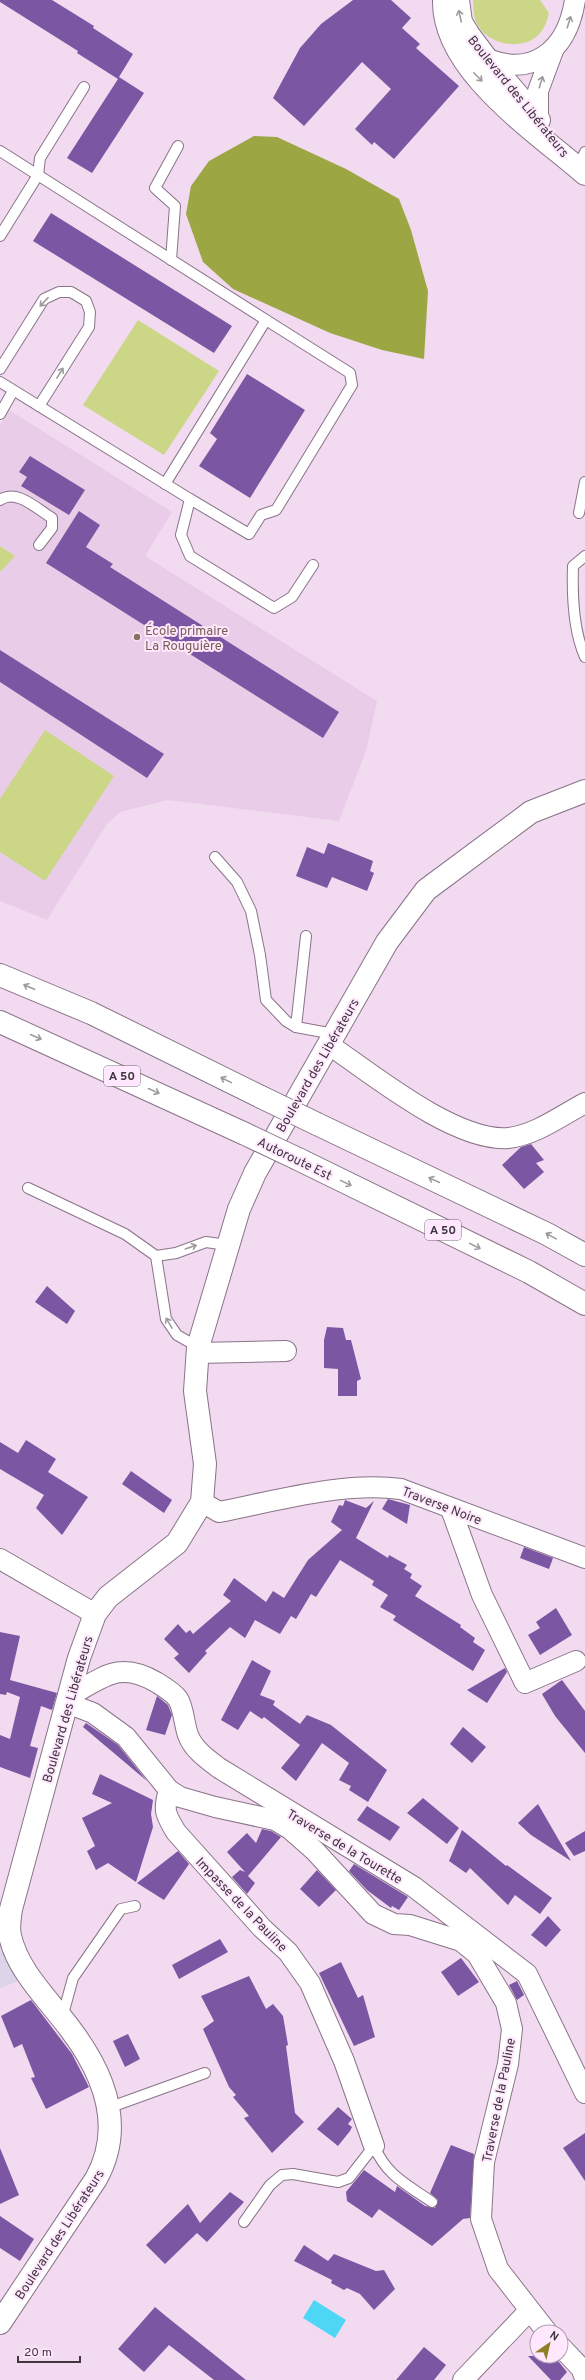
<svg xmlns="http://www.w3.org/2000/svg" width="585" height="2380" font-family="Overpass,sans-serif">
<rect width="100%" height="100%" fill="#f2daf0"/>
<polygon fill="#ded4e9" points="0,1936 22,1980 0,1988"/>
<polygon fill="#e9cde8" points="9,410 172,512 145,556 377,701 366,751 339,821 168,800 120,812 107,824 47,920 0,901 0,572 15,556 0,546 0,425"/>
<g fill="#ccd687">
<path d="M473 0H540L549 13C547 20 545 28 540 33 525 51 491 46 479 27 473 20 474 9 473 0Z"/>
<polygon points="138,320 219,371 164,455 83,405"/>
<polygon points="0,546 15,556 0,572"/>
<polygon points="45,730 114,776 45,881 0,852 0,799"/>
</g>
<polygon fill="#9ca744" points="254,136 277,137 346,169 399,199 411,230 428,291 424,359 382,350 330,333 233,289 203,262 186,214 191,186 209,161"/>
<polygon fill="#4dd7f5" points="314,2300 346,2320 335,2338 303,2318"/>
<g fill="#7b56a3">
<polygon points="0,0 52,0 94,26 93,28 133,54 119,77 144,93 92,173 67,158 118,79 77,53 78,51 0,2"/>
<polygon points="353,0 391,0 411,18 402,28 420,44 416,48 459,86 394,159 374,142 372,145 355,129 391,89 362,62 304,126 273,98 300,48 321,24"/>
<polygon points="51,213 232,326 214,353 33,241"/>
<polygon points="247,374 305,410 250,498 199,466 217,439 210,433"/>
<polygon points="30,456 85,490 69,515 21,486 27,477 19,472"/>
<polygon points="79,511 100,525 86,547 113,564 110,567 339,712 323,738 46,563"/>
<polygon points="0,650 164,754 147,778 0,682"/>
<polygon points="328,843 373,861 370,871 374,873 367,891 332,877 327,888 296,876 307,847 324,854"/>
<polygon points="531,1144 544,1160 536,1163 544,1172 524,1189 502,1165 521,1147"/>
<polygon points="47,1286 75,1311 67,1324 35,1302"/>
<polygon points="327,1327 343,1328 346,1340 351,1340 361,1379 357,1381 357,1396 338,1396 338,1369 324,1368 324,1340"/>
<polygon points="26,1440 56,1459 48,1472 88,1497 62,1535 36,1508 44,1495 0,1469 0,1442 18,1453"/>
<polygon points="131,1471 172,1500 164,1513 122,1484"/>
<polygon points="388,1499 410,1505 407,1524 382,1509"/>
<polygon points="345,1500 366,1508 374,1501 356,1538 388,1558 389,1555 407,1565 404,1569 412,1574 410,1578 422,1586 415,1596 461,1625 460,1627 475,1638 473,1642 485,1650 473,1671 393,1620 396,1616 380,1607 388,1595 372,1585 374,1581 340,1560 316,1597 311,1594 296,1619 291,1616 280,1634 255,1620 245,1638 230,1627 205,1651 207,1653 189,1673 174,1658 179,1654 164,1639 178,1624 186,1633 190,1630 193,1634 231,1601 223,1595 234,1578 266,1602 273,1591 284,1598 308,1560 342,1530 331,1522 339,1505 343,1506"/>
<polygon points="524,1547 553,1558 549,1569 520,1558"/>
<polygon points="556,1608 572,1635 540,1655 528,1635 540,1628 536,1622"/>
<polygon points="0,1632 20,1636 10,1680 57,1693 52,1710 41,1706 30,1746 38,1748 30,1778 0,1767 0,1735 10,1739 20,1697 7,1692 6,1695 0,1694"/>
<polygon points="252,1660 271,1671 260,1695 275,1701 273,1705 300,1724 307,1715 331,1725 387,1770 368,1802 349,1790 351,1786 339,1780 349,1763 322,1743 296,1781 281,1768 300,1745 264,1717 262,1719 250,1711 238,1730 221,1720"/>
<polygon points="505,1668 507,1672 487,1703 467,1690"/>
<polygon points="562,1680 585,1711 585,1753 555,1716 542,1694"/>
<polygon points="157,1696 168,1705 172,1715 165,1735 146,1730"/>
<polygon points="86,1723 118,1745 147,1781 83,1727"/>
<polygon points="463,1727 486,1747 472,1763 450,1744"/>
<polygon points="100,1774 153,1800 151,1814 153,1827 136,1882 108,1863 96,1870 87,1851 95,1846 82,1818 112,1803 92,1794"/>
<polygon points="423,1798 459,1828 447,1844 407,1813"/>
<polygon points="538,1804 571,1861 531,1835 518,1823"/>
<polygon points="367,1806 400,1827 390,1841 357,1820"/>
<polygon points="262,1829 271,1831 281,1837 248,1876 255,1883 247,1894 232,1877 240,1870 245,1872 227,1852 247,1833 256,1843"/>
<polygon points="462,1830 506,1866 507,1865 552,1898 540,1914 515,1895 508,1905 470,1868 466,1873 449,1861"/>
<polygon points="585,1831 585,1851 574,1856 565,1843"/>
<polygon points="178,1851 189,1864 164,1900 137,1883"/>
<polygon points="354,1864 408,1897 399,1910 392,1906 391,1908 367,1890 349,1871"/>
<polygon points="317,1870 336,1890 319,1907 300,1889"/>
<polygon points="548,1916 561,1930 546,1947 531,1935"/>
<polygon points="220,1939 228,1952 179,1979 172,1965"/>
<polygon points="461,1958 479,1982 458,1996 441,1972"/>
<polygon points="341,1962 358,1998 363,1995 375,2037 354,2046 319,1973"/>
<polygon points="249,1976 266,2009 273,2004 283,2016 288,2045 286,2046 295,2113 304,2122 272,2153 244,2118 249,2116 233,2097 236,2095 229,2087 203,2029 214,2021 201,1996"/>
<polygon points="517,1981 524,1995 517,2000 509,1985"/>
<polygon points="31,2000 72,2054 89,2087 46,2109 31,2078 35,2077 22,2044 14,2048 1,2016"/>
<polygon points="128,2034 140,2059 125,2067 113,2041"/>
<polygon points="338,2107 352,2119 348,2124 352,2127 350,2131 338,2146 317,2129"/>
<polygon points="585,2133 585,2181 563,2148"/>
<polygon points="451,2145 474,2154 470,2218 463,2219 432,2246 379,2209 372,2218 347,2201 346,2192 364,2170 395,2192 397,2186 425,2206 435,2208 438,2200 430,2193"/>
<polygon points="0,2148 19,2195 0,2204"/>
<polygon points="230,2192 244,2202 207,2242 197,2233 165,2264 146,2245 188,2204 200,2223"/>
<polygon points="0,2216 34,2239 20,2261 0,2248"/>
<polygon points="304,2245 328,2261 334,2254 376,2271 384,2270 395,2289 374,2310 360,2294 347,2288 344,2290 331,2283 332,2280 294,2261"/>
<polygon points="155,2307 167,2317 246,2380 214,2380 169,2345 144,2372 118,2349"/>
<polygon points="424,2347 446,2365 434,2380 396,2380"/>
<polygon points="528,2356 554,2356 567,2372 560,2380 551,2380"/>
</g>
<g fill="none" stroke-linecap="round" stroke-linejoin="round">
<g stroke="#897488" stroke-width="12">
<g id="service">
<polyline points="0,151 266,320 165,484"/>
<polyline points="578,167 585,152"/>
<polyline points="0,236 38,175 40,158 84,87"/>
<polyline points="171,260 175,206 155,188 178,146"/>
<polyline points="0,369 44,299 59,292 71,292 86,301 90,312 89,327 39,406"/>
<polyline points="0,382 190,499 181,535 190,556 274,608 292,597 313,565"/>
<polyline points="0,414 13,391"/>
<polyline points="190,499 249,534 261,515 276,510 352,385 350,373 266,320"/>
<path d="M0 500C16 488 37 509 52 518V528L39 545"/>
<polyline points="579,513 585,482"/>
<path d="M585 556 573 566C572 595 573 630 585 657"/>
<polyline points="215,857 237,882 251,911 260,955 266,1000 286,1021 296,1027 334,1034"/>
<polyline points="296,1027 306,936"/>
<polyline points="28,1188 125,1234 156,1256 166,1319 177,1335 198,1347"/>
<polyline points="156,1256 176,1253 206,1242 227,1245"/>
<polyline points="62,2018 73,1978 121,1909 135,1906"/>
<polyline points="108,2108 205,2073"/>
<path d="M244 2222 270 2185 282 2175 293 2174 338 2182 349 2178 374 2146C387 2176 406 2184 432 2202"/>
</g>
</g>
<g stroke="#897488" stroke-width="22">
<g id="minor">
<path d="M481 56C531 80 567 52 575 0"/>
<polyline points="538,118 538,91 554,48"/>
<path d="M328 1044C372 1074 455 1142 508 1138 536 1135 562 1115 585 1103"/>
<polyline points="198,1353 286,1351"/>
<path d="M202 1502 219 1512C275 1501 345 1481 401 1489L585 1558"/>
<polyline points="451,1509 482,1595 525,1683 576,1661"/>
<polyline points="0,1559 95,1614"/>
<path d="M69 1696C103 1678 119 1660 156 1682 164 1687 173 1692 178 1699 184 1709 184 1724 188 1735 193 1749 207 1759 219 1768L414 1887 527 1974 585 2093"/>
<path d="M67 1703 93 1713 126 1737 169 1790C163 1810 165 1814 176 1832L262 1928 288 1952 310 1983 344 2061 374 2146"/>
<polyline points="169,1790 180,1797 215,1807 275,1820 290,1829 315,1851 373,1914 394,1924 410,1925 461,1941 477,1954 506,2003 512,2029 508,2064 484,2162 481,2219 498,2269 547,2332"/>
<polyline points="561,2347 581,2368 585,2378"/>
<polyline points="463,2380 529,2311"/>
</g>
</g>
<g stroke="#897488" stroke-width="24">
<g id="tertiary">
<path d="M444 0C442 70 537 132 585 174"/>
<polyline points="458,0 461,22 469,35 487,59 539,120"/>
<path d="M0 2323 96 2179C125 2127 104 2074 71 2030 50 2001 18 1972 10 1936 8 1928 10 1917 11 1909L79 1658 95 1614 108 1597 177 1543 202 1502 205 1464 195 1391 198 1347 239 1209 255 1173 387 942 426 890 531 812 585 791"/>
</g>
</g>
<g stroke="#897488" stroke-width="24">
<g id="motorway">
<polyline points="0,975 91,1013 261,1097"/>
<polyline points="0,1022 243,1133"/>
<polyline points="317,1124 547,1234 585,1255"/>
<polyline points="298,1159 529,1272 585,1304"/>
</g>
</g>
<use href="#service" stroke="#fff" stroke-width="10"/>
<use href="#minor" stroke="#fff" stroke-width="20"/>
<use href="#tertiary" stroke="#fff" stroke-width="22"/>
<use href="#motorway" stroke="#fff" stroke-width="22"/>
<g stroke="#897488" stroke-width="24" stroke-linecap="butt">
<g id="motorway-bridge">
<polyline points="261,1097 317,1124"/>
<polyline points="243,1133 298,1159"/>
</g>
</g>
<use href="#motorway-bridge" stroke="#fff" stroke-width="22"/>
</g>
<defs><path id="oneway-shaft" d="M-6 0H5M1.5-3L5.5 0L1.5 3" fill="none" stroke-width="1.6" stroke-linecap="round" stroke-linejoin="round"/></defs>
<g stroke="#9f9a9f">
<use href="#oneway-shaft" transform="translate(460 16) rotate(-102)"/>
<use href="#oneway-shaft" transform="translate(569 22) rotate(-73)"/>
<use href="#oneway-shaft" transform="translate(478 77) rotate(45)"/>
<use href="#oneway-shaft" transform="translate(541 82) rotate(-73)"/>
<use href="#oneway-shaft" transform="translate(44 302) rotate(133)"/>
<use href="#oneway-shaft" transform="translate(60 373) rotate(-58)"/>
<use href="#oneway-shaft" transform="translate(29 987) rotate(-157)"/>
<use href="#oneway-shaft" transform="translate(36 1037) rotate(24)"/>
<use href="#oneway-shaft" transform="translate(226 1080) rotate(-154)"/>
<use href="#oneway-shaft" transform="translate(154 1091) rotate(25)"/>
<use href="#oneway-shaft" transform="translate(434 1180) rotate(-155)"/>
<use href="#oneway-shaft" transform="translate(346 1183) rotate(26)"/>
<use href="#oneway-shaft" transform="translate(551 1236) rotate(-151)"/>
<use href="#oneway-shaft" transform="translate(475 1246) rotate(26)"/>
<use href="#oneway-shaft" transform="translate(191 1247) rotate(-19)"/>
<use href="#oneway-shaft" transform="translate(169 1323) rotate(-120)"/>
</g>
<circle fill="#8d6e63" stroke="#ffe8fd" stroke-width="1.5" cx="137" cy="637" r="4"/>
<g text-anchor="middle" stroke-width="4" stroke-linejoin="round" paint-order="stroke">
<g fill="#ffe8fd" stroke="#796b78" stroke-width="1">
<rect x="104" y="1066" width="36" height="20" rx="3"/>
<rect x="425" y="1220" width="36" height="20" rx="3"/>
</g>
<g font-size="12" font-weight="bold" fill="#3f363f">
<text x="122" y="1080">A 50</text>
<text x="443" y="1234">A 50</text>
</g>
<g font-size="13" fill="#3f363f" stroke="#ffe8fd">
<text transform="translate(519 96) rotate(51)" y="5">Boulevard des Libérateurs</text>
<text transform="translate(317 1065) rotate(-60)" y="5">Boulevard des Libérateurs</text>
<text transform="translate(295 1158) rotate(26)" y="5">Autoroute Est</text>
<text transform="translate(442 1505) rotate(21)" y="5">Traverse Noire</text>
<text transform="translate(67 1709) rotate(-74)" y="5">Boulevard des Libérateurs</text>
<text transform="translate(345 1846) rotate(31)" y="5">Traverse de la Tourette</text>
<text transform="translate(242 1904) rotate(46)" y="5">Impasse de la Pauline</text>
<text transform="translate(498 2100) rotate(-79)" y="5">Traverse de la Pauline</text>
<text transform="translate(59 2234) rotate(-57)" y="5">Boulevard des Libérateurs</text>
</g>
<g font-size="13" fill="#785e54" stroke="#ffe8fd" text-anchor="start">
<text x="145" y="635">École primaire<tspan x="145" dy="15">La Rouguière</tspan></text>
</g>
</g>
<g transform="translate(549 2344) rotate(34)"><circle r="19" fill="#ffe8fd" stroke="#b2a1b1"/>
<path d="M0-3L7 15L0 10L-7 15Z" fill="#917f26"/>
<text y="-6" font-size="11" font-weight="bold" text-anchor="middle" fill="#3f363f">N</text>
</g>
<path d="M18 2356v6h62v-6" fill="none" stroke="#3f363f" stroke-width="2"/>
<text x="24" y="2356" font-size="12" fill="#3f363f" stroke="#ffe8fd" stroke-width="3" paint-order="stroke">20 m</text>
</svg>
